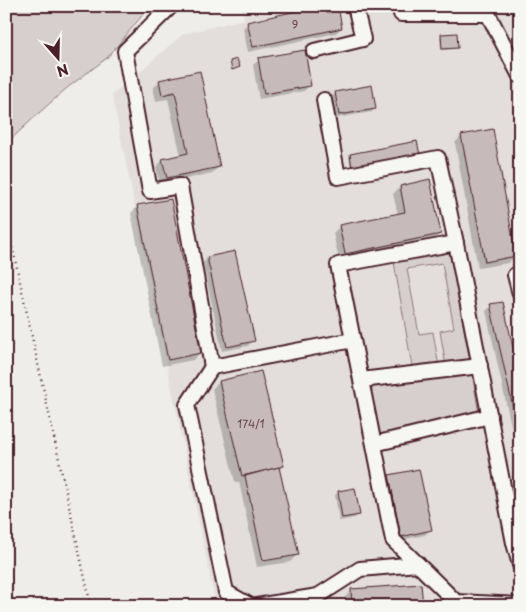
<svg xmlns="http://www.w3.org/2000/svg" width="526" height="612" font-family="'Playpen Sans',sans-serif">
<rect width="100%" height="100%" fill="#efedea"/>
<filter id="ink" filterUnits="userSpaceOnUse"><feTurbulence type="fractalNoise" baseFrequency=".02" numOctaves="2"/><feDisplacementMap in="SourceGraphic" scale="10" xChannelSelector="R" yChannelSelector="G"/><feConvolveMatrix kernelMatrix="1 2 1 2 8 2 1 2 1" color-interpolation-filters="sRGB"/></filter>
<g filter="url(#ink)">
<polygon fill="#e3dedc" points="242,6 520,6 520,606 216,606 112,95 183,34 244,19"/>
<g fill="#d7cfce" stroke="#90777c">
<polygon points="6,6 150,6 107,58 67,88 40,112 6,144"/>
<polygon points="450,252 470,362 446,366 440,331 454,328 442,263 407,269 419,334 433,332 439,367 413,372 394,262"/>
<polygon points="472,373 479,414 378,437 369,387"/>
</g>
<g fill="#0003">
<polygon points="248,23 341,28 336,33 248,52 243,28"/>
<polygon points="442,35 457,48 455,49 441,50 440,37"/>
<polygon points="259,60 309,86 304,91 259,99 253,65"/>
<polygon points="199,72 219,167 212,173 160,185 156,167 163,160 181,156 168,99 156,101 153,88 160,81"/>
<polygon points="336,93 375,108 372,112 336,118 332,96"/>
<polygon points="461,136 515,256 508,263 478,268 455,143"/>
<polygon points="350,155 419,155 351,169 349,157"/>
<polygon points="400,187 440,234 433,241 339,260 333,233 340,226 398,215 393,194"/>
<polygon points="138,206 200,353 193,360 162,366 131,213"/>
<polygon points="208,258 253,340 248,346 222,351 203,263"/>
<polygon points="491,306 520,385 520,467 486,311"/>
<polygon points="260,372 283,466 279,470 297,555 290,562 257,567 239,482 235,482 212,389 219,382"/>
<polygon points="418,470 430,530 425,535 396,541 384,481 389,476"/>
<polygon points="338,492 358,515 355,518 339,521 335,495"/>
<polygon points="352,590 422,606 346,606 345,597"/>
</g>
<g fill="#c6babb" stroke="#4a1f2b">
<polygon points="319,6 338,6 342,28 253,47 247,22"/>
<polygon points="457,33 458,48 442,49 441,34"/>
<polygon points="305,50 311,86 264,94 258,58"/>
<polygon points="237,59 240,67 232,70 230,61"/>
<polygon points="200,71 220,167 167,178 162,159 188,153 175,92 162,95 159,80"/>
<polygon points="372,85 376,109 339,115 335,92"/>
<polygon points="493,129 516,256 485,262 461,135"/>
<polygon points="417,141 420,155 352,168 350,154"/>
<polygon points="430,179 441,234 345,254 339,225 405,212 400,186"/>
<polygon points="171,199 201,353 168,360 137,205"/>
<polygon points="235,251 255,341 227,347 207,257"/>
<polygon points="503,302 520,379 520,439 490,304"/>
<polygon points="261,371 284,466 242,476 219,381"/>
<polygon points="279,467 299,555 263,561 245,476"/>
<polygon points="419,469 432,530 401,537 389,475"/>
<polygon points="355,488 360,515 342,518 338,491"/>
<polygon points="421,584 423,606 352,606 351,589"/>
</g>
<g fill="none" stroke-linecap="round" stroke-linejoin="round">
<g stroke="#4a1f2b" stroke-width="18">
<g id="minor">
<polyline points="171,6 125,51 150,191 180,186 212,367 353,340"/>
<polyline points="401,14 488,14 520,76"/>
<polyline points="314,51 363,39 355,6"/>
<polyline points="324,100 338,177 438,158 456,243 514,543 520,565"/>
<polyline points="456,243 338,265 393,540 456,602 520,605"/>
<polyline points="520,274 515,275 520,294"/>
<polyline points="212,367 187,405 226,592 251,606"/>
<polyline points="361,380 480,366"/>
<polyline points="374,444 490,416"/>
<polyline points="257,606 318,596 360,569 418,564"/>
</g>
</g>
<polyline stroke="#4a1f2b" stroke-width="2.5" stroke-dasharray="1 4" stroke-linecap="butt" points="6,218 91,606"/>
<use href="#minor" stroke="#f6f6f2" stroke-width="14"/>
</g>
</g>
<g text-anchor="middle" stroke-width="4" stroke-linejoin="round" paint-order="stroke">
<g font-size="11" fill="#69464f">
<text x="295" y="29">9</text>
<text x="251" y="428">174/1</text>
</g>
</g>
<rect width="526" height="612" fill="none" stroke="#f6f6f2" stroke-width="25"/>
<rect x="12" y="12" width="501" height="587" fill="none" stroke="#4a1f2b" stroke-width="2" filter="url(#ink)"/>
<g transform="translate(58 58) rotate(160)" stroke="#f6f6f2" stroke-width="4" paint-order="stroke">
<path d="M0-4L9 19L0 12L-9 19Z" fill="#4a1f2b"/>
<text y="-8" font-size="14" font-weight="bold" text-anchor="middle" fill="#4a1f2b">N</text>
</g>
</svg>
